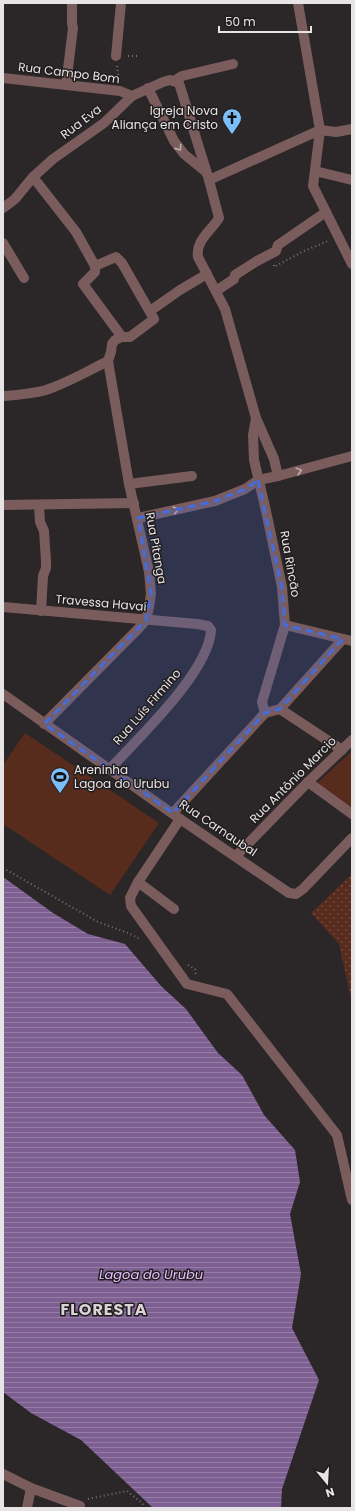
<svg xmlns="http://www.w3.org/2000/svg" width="355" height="1511" font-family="Poppins,sans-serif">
<defs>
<pattern id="grass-dots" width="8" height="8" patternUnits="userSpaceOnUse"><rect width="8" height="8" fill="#582c1d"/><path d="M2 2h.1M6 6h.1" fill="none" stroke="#704a3e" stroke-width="1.8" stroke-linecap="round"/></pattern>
<pattern id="water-rules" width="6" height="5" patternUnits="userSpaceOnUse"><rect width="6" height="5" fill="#7e5f92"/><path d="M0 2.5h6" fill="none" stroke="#967da6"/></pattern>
</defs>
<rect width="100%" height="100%" fill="#2b2628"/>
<polygon fill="url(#grass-dots)" points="352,874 352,1003 339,944 311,913"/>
<g fill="#582c1d">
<polygon points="25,733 159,823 110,895 3,824 3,765"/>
<polygon points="352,751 352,810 315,785"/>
</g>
<polygon fill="url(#water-rules)" points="3,877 53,913 88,934 125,944 161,986 186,1009 218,1053 242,1075 264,1115 295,1150 300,1182 290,1214 301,1274 292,1328 319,1380 282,1489 281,1508 153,1508 81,1440 31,1413 3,1392"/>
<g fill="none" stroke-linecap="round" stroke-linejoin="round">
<g stroke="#777274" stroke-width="2" stroke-dasharray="1 3" stroke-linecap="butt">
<polyline points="128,56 137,56"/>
<polyline points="117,66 119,80"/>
<polyline points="274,265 274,267 304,251 328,241"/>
<polyline points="3,868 98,922 128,933 140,939"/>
<polyline points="188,965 195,969 196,976"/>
<polyline points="88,1499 127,1491 142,1503 145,1508"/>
</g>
<g stroke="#7a5c5d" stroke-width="10">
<polyline points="298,3 320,130 313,186 352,264"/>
<polyline points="116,56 121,3"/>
<polyline points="3,78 120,91 132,96"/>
<polyline points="174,81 182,76 233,64"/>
<polyline points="66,85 73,28 72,24 72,3"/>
<polyline points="148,88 174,141 184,154 206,172"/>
<polyline points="315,171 352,180"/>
<polyline points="209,180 320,130 336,132 352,129"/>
<path d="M3 208 15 199 33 177 53 159 104 123 132 96 163 82 170 80 179 83 209 180 219 218C211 231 195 241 198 257L225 309 256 418 274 459 278 476"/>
<polyline points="3,243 24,278"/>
<polyline points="95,266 95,272 83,284 122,337"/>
<polyline points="216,291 234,279 235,275 257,261 276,251 278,245 326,212"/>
<polyline points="150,311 180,290 207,274"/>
<path d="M3 396C17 395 32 394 46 390 67 383 88 371 108 361L111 352 112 344 115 340 122 337H130L154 319 122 263 116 257 95 266 76 232 33 177"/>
<polyline points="256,418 253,435 254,460 266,511 282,587 285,625 262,702 265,713"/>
<polyline points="129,484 192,476"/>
<polyline points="3,505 134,503"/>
<polyline points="39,505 40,522 44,531 46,561 46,568 43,576 41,611"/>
<polyline points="138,518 215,501 245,489 258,480 278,476 352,456"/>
<path d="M3 607 197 624 208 626 211 630C209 672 138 738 109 770"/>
<polyline points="285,625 352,641"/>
<polyline points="3,694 180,819 289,893 296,894 303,889 352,838"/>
<polyline points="280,709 342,750"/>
<polyline points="44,724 139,628 146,620 149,607 151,594 149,572 129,484 108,361"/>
<polyline points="308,782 352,814"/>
<polyline points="173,813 265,713 280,709 343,639"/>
<polyline points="180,819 138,882 130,898 131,906 187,984 227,994 337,1135 352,1200"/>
<polyline points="236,856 308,782 352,740"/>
<polyline points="138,882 174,909"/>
<polyline points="3,1474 31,1488 80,1506"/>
<polyline points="27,1508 31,1488"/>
</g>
</g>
<defs><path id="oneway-chevron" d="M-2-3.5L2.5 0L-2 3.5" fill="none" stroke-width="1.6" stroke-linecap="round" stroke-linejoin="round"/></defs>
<g stroke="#bbaeaf">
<use href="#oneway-chevron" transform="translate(179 148) rotate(55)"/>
<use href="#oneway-chevron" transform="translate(299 471) rotate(-15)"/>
<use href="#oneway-chevron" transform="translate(176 510) rotate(-12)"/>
</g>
<path fill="#456cdb" fill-opacity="0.2" stroke="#456cdb" stroke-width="3" stroke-dasharray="8 5" stroke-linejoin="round" d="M258 480 282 587 285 625 343 639 280 709 265 713 173 813 44 724 146 620 151 594 138 518 215 501 245 489Z"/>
<defs>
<g id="church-pin" transform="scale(1)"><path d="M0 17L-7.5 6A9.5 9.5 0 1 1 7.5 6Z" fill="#7bbef8" stroke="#211d1e"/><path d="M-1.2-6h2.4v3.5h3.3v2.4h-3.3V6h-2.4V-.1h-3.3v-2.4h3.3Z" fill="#111"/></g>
<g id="stadium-pin" transform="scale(1)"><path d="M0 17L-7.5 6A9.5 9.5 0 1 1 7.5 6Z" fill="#7bbef8" stroke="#211d1e"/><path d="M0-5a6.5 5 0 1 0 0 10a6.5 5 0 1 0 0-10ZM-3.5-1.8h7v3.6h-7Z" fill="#111"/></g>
</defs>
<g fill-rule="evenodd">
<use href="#church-pin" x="232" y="118"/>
<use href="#stadium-pin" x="60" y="777"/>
</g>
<g text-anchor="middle" stroke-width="3" stroke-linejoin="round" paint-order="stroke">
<g font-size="12" fill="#e7e4e5" stroke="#211d1e">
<text transform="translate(69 73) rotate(7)" y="4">Rua Campo Bom</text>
<text transform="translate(81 122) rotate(-37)" y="4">Rua Eva</text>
<text transform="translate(156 548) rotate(80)" y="4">Rua Pitanga</text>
<text transform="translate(290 564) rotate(80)" y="4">Rua Rincão</text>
<text transform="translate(101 603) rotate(5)" y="4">Travessa Havaí</text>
<text transform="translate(147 707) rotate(-49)" y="4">Rua Luís Firmino</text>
<text transform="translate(293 780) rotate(-45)" y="4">Rua Antônio Marcio</text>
<text transform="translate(218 828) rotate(34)" y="4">Rua Carnaubal</text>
</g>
<g font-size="12" fill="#e7e4e5" stroke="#211d1e" text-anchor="end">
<text x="218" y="115">Igreja Nova<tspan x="218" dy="14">Aliança em Cristo</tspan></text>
<text x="74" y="774" text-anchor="start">Areninha<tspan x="74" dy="14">Lagoa do Urubu</tspan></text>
</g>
<g font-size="13" font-style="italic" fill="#e5c0fe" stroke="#211d1e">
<text x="151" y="1279">Lagoa do Urubu</text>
</g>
<g font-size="16" font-weight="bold" letter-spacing="1" fill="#dad4d6" stroke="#211d1e">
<text x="104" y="1315">FLORESTA</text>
</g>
</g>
<rect width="355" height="1511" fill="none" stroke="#e7e4e5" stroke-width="8"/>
<g transform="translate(327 1483) rotate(162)" stroke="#211d1e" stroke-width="3" paint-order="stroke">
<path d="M0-3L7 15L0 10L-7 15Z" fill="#e7e4e5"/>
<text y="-6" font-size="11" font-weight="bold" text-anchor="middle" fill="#e7e4e5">N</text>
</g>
<path d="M219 26v6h92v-6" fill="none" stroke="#e7e4e5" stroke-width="2"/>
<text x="225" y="26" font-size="12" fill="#e7e4e5" stroke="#211d1e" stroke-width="3" paint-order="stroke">50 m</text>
</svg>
